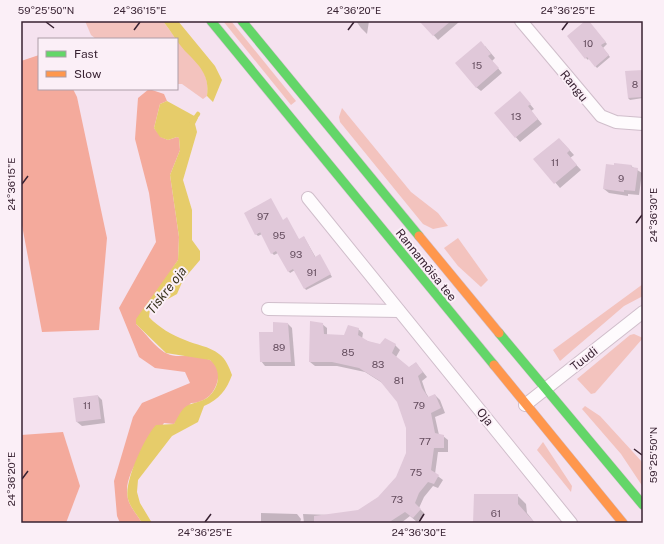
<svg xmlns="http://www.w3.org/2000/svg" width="664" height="544" font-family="'Public Sans',sans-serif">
<rect width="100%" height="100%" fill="#f5e2ef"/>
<g fill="#f3c3be">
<polygon points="85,21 163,21 176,39 96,39 91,35"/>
<polygon points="223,21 231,21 296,101 291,105"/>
<path d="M177 40C192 59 211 69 207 96L203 99 182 84H177Z"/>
<polygon points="342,108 411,192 438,213 448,226 433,229 423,224 340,122 339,117"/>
<polygon points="458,238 488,280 481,287 458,266 444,248"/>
<polygon points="643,284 643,296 624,306 560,361 553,350"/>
<polygon points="634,334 643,338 595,393 591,394 577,379 630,335"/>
<polygon points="585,406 600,416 643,463 643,487 621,454 582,409"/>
<polygon points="543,442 572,486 571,492 537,450"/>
</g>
<g fill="#f4aa9c">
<polygon points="39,55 39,89 73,89 77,97 107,238 99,330 42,332 21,220 21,61"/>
<path d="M149 89 164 94 167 101 160 104 154 128 161 137 168 140 177 137 179 138 180 150 170 175 179 237 178 260 136 324C148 335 159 355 176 356 186 356 201 355 210 360 224 367 218 389 208 397 203 401 197 403 191 403L174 424 164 423C151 441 121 474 128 499 130 507 138 516 142 523H120L117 516 114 481 133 417 142 403 190 383 185 372 155 368 139 357 119 308 156 242 149 193 135 139 138 98Z"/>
<polygon points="63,432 80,486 66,523 21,523 21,435"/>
</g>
<g fill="#e6cc6a">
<path d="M163 21H178L215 66 222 80 213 102 207 96C210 75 199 65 185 51 177 42 171 31 163 21Z"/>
<path d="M167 101 198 118 195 124 197 132 183 180 192 210V240L200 251V260L183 280 177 294 150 309 149 317C158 327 172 335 185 340 196 345 209 346 219 354 226 359 229 367 232 375 227 389 219 400 204 406L198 422 172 436 138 480 137 492 140 503 152 523H142C138 516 130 507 128 499 123 484 145 436 156 425L174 424C177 419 180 412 184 408 191 402 200 403 207 398 220 388 222 370 210 360L166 353 136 324V319L178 260 179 237 170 175 180 150 179 138 177 137 168 140 160 137 154 128 160 104Z"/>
</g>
<g fill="#0003">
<polygon points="356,21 369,21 367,34 361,28"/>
<polygon points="421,21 458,21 459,22 438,40"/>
<polygon points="587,21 607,44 603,48 610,57 597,68 589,58 588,60 586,58"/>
<polygon points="485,46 495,58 492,61 502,73 481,91 476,87"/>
<polygon points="643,71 643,98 630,100 628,98"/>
<polygon points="524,97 534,109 531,111 542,124 520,142 495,113"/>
<polygon points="563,143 574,155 570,158 581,170 560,188 535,159"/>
<polygon points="631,166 642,173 639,195 628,194 628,196 609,193 604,189"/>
<polygon points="287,219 299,240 304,237 316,258 321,258 332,277 306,290 295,270 290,273 278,253 274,255 272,253 262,234 258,236 256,234"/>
<polygon points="288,324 292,328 295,366 265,366 261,361 274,333"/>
<polygon points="322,324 327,328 327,335 345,336 358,329 363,333 362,339 380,346 395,345 400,350 396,357 408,368 416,363 427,377 422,381 426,393 429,398 435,395 440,400 445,413 435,417 439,435 443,436 448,440 448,452 438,452 435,474 443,480 438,488 433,486 424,497 419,508 425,514 417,522 410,516 401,523 304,523 303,514 330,515 358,511 379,498 397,477 407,453 407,428 398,401 384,384 365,372 337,366 315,366 310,362"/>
<polygon points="98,396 102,400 105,423 82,426 77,422 75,398"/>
<polygon points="517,495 526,504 527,513 535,523 474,523"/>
<polygon points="261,513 297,514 301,519 300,523 261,523"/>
</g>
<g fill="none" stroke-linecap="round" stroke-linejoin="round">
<polyline stroke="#e6cc6a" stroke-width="4.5" points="192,122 198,114"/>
</g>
<g fill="#e0c8d9">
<polygon points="419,21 451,21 433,36"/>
<polygon points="585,21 589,21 606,42 601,45 609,55 595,67 587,57 585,59 567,36"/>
<polygon points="481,41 491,54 488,56 499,68 476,88 455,63"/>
<polygon points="643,70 643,97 628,98 625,71"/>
<polygon points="520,91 531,104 528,106 538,119 515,138 494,113"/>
<polygon points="559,138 570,150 567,153 577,165 554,184 533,159"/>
<polygon points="614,163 632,165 631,167 638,168 635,191 624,190 624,192 603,189 606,164 614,165"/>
<polygon points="271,198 283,220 287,217 299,239 304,236 315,257 320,254 331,274 304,289 293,269 288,272 276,251 271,254 260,232 255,235 244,213"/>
<polygon points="310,321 323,323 324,334 344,335 348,325 359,328 358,335 368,341 380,344 385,338 396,344 392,353 409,367 416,362 423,372 418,376 422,388 428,397 435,394 441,408 431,413 435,433 444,435 444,448 434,448 431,470 439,475 434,484 428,482 419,493 415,503 421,509 413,518 405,512 388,523 314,523 314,516 358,510 378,497 396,477 406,453 406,428 397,402 380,381 359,368 332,362 309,362"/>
<polygon points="273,322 288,323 291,362 260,362 259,332 273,332"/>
<polygon points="98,395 101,419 76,422 73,398"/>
<polygon points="474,494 518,494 518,504 535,523 473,523"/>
</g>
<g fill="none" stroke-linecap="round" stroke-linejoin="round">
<g stroke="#d0becb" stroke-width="14">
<g id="street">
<polyline points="521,21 601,116 616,122 643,124"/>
<polyline points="308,198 571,523"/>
<polyline points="268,309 399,311"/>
<polyline points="525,405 643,312"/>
</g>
</g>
<g stroke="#d0becb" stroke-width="10">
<g id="fast">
<polyline points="211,21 494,365"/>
<polyline points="242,21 419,236"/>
<polyline points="499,333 643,505"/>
</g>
</g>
<g stroke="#d0becb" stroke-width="10">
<g id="slow">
<polyline points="419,236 499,333"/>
<polyline points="494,365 623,523"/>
</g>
</g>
<use href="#street" stroke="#fefbfd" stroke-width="12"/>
<use href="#fast" stroke="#63d668" stroke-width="9"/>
<use href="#slow" stroke="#ff974d" stroke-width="9"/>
</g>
<path fill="none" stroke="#382232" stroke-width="1.5" d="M46 22 54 28M134 30 140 22M348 30 354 22M562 30 568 22M22 184 28 176M636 223 642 215M634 449 642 455M22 479 28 471M205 522 211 514M419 522 424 514"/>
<g text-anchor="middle" stroke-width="4" stroke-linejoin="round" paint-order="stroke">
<g font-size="10" fill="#644d5e">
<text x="588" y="47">10</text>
<text x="477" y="69">15</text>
<text x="635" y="88">8</text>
<text x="516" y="120">13</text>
<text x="555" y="166">11</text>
<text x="621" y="182">9</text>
<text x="263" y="220">97</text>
<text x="279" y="239">95</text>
<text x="296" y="258">93</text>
<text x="312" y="276">91</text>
<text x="279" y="351">89</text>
<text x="348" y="356">85</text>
<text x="378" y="368">83</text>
<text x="399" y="384">81</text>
<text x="87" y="409">11</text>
<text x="419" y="409">79</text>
<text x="425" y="445">77</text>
<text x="416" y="476">75</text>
<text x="397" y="503">73</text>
<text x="496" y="517">61</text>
</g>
<g font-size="12" fill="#382232" stroke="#fbeff7">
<text transform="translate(574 86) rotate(51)" y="4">Rangu</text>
<text transform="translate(426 265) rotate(51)" y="4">Rannamõisa tee</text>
<text transform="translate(584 359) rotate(-38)" y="4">Tuudi</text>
<text transform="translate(485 417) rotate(51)" y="4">Oja</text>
</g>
<g font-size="13" font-style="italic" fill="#353019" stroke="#fbeff7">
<text transform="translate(166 290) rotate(-52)" y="5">Tiskre oja</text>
</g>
</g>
<rect width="664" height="544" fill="none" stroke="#fbeff7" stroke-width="44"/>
<rect x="38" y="38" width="140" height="52" fill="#fbeff7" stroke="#ad9da8"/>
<rect x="46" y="51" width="20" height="6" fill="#63d668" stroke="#ad9da8"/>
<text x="74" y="58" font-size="12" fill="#382232">Fast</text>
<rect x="46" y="71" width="20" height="6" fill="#ff974d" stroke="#ad9da8"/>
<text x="74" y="78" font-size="12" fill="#382232">Slow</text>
<rect x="22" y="22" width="620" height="500" fill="none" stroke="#382232" stroke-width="1.5"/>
<g font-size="10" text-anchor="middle" fill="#382232">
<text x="46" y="14">59°25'50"N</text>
<text x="140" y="14">24°36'15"E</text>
<text x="354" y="14">24°36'20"E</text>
<text x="568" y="14">24°36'25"E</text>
<text transform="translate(11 184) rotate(-90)" y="4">24°36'15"E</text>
<text transform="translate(653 215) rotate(-90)" y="4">24°36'30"E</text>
<text transform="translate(653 455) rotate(-90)" y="4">59°25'50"N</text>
<text transform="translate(11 479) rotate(-90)" y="4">24°36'20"E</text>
<text x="205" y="536">24°36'25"E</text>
<text x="419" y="536">24°36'30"E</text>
</g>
</svg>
